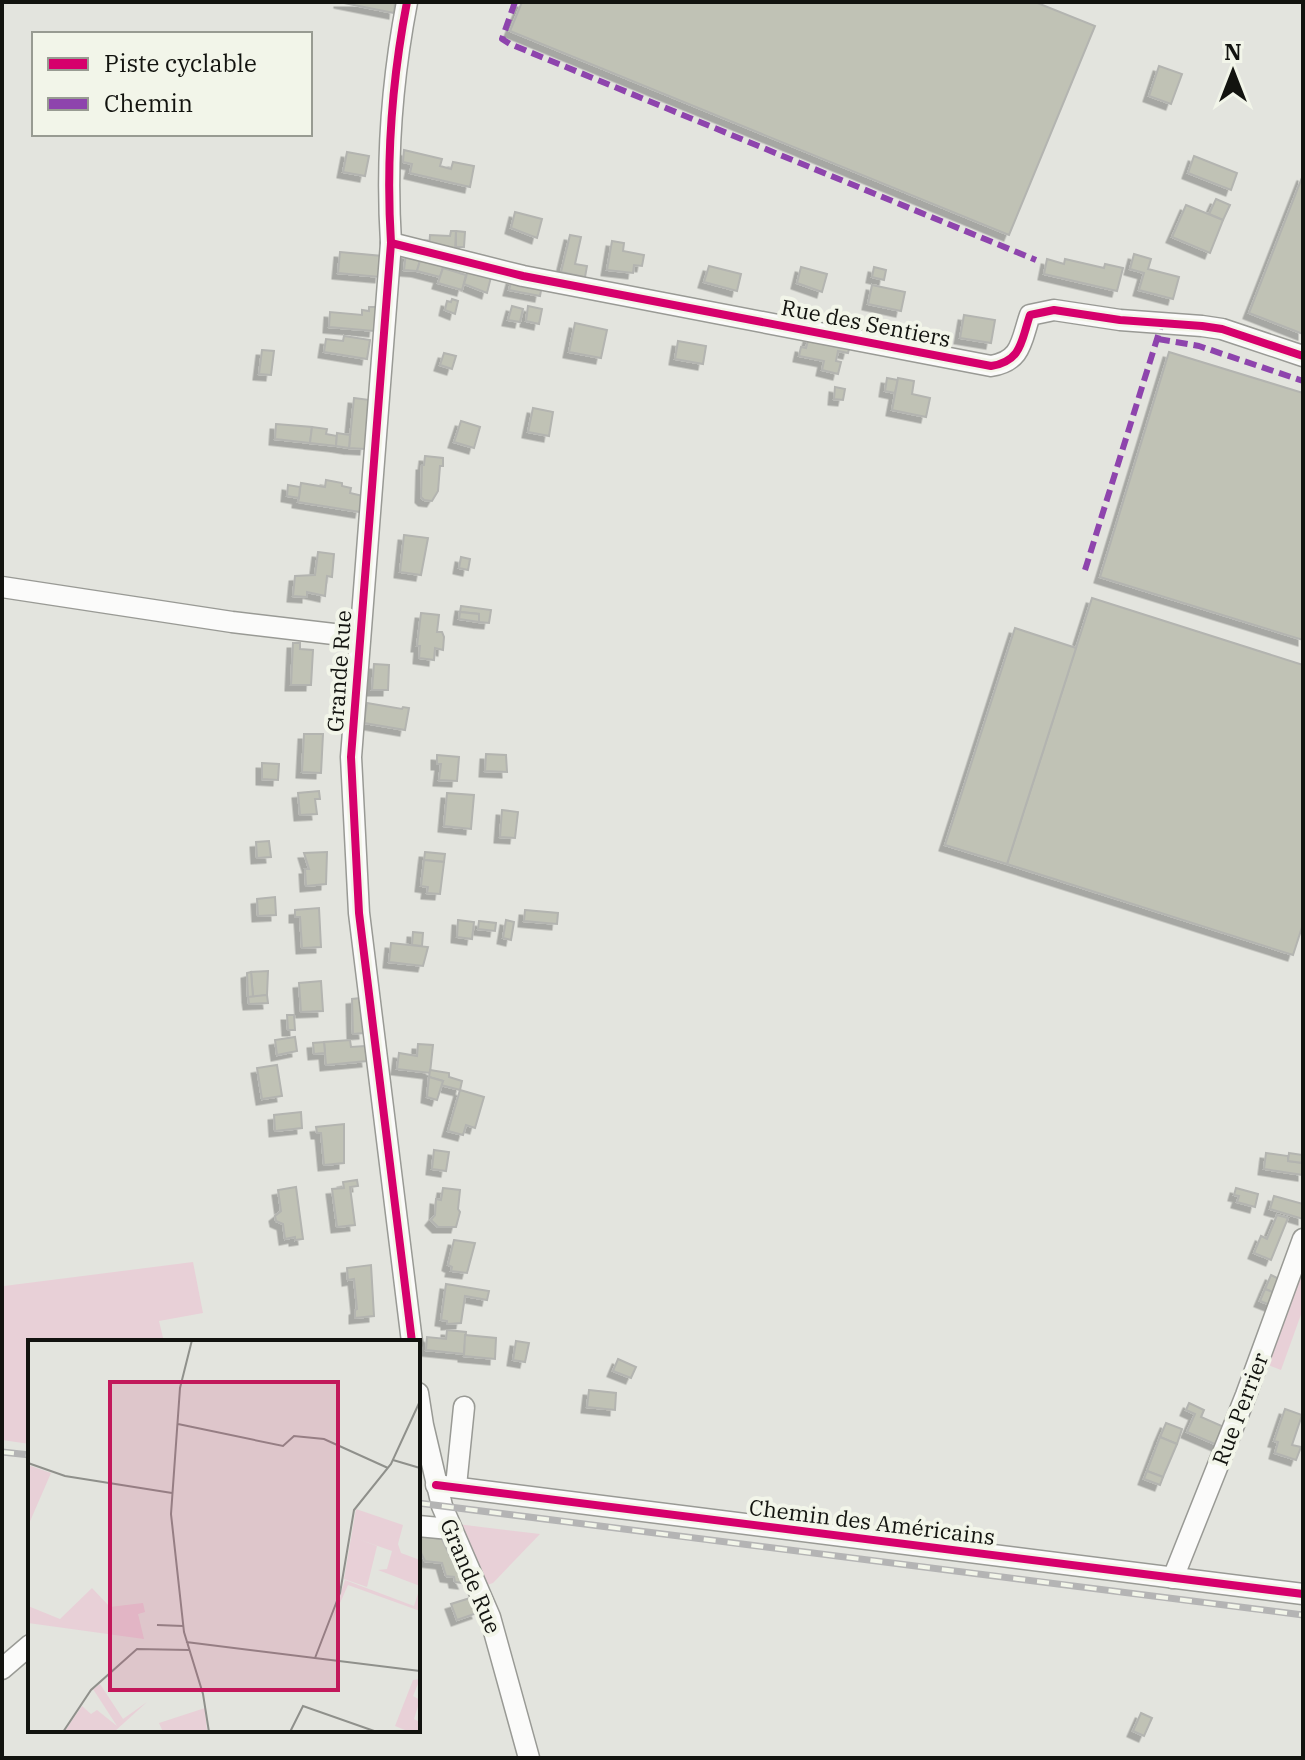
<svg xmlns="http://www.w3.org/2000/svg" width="1305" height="1760" font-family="'IBM Plex Serif',serif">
<defs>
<filter id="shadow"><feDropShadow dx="-5.5" dy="5.5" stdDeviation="0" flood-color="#0004"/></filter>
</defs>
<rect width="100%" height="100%" fill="#e3e4de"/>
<g fill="#e8d0d7">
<polygon points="1303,1261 1303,1309 1281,1370 1268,1365"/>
<polygon points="193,1262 203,1313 159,1321 164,1342 30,1342 30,1444 2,1440 2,1284 4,1286"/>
<polygon points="457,1524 540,1534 493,1583 484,1586"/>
</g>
<g fill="#c0c2b5" stroke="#b3b4b0" stroke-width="2" filter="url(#shadow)">
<polygon points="339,2 395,2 394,13"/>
<polygon points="522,2 1035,2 1095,26 1009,235 510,31"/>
<polygon points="1159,66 1182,74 1171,104 1149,96"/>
<polygon points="404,150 442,159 440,166 451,169 453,162 474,166 470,187 410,173 412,164 403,162"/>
<polygon points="347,152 369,156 365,176 343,172"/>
<polygon points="1194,156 1237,173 1231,190 1188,173"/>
<polygon points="1303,175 1303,334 1249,313"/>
<polygon points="1216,199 1230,205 1223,220 1209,214"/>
<polygon points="1186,205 1223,220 1210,253 1172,237"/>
<polygon points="515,212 542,219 537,238 511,228"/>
<polygon points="451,231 456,231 455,250 429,249 430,235 450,236"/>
<polygon points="456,231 465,232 464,247 456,247"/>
<polygon points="570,235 581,237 575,264 587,266 585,277 561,272"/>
<polygon points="612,241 624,243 623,251 644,255 642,266 634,265 633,273 607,270"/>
<polygon points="340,252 382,256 380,277 338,273"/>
<polygon points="406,253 421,257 417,271 404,270"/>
<polygon points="1134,254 1151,259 1148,269 1179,277 1173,299 1139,290 1144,273 1130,269"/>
<polygon points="421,257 444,264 440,277 417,271"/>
<polygon points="1047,259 1064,264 1065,259 1104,268 1105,264 1123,268 1117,291 1044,274"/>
<polygon points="709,266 741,274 737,291 704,282"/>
<polygon points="801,267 827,274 822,292 797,283"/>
<polygon points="874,267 886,270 884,280 872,277"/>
<polygon points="443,268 466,275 462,290 438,283"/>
<polygon points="468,270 491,277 487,293 464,284"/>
<polygon points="512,279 542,285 540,296 509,290"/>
<polygon points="872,285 905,292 901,311 868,304"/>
<polygon points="452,299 458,301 455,314 445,310 447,301 451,302"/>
<polygon points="512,306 523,309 520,322 508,320"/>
<polygon points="528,306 542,309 539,324 526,321"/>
<polygon points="369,307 377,307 374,331 329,327 330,312 362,315 362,310 369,311"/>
<polygon points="964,315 995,320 991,343 960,338"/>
<polygon points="575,323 607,330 601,358 569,352"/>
<polygon points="344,336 370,340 367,359 324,352 326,339 343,341"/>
<polygon points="809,337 850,345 848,353 838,351 836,361 841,362 838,374 822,370 824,361 799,356 801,347 806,348"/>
<polygon points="678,341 706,346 703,364 675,359"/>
<polygon points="262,350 274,351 271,375 259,374"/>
<polygon points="1169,352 1303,393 1303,640 1100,577"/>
<polygon points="444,353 456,356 452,369 440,365"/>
<polygon points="887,378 898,380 895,393 885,391"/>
<polygon points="898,378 914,381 912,394 930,398 926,417 892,410"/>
<polygon points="835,387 845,389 843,400 834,399"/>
<polygon points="354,398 370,400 365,449 349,448"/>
<polygon points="533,408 553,412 549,436 528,432"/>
<polygon points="461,421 480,427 474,448 454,442"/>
<polygon points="276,424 312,427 310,443 275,439"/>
<polygon points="312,427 327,429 326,434 337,436 336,446 310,443"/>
<polygon points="337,433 350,435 349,448 336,446"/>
<polygon points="425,456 443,458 443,466 440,466 438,491 432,501 424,500 421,497 422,465 424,465"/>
<polygon points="326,480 342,483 342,486 351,488 350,493 363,496 360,512 298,502 301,483 325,487"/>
<polygon points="288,485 300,487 299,498 287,496"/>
<polygon points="404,535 428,538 421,575 400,572"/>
<polygon points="318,552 334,554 332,577 327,576 325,596 307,592 307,597 293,596 295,576 315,575"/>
<polygon points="461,557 470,559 468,570 459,568"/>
<polygon points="1092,598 1303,665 1303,924 1293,955 1007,864"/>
<polygon points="461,606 491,610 489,623 479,622 479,614 460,612"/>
<polygon points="460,612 479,614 479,622 459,619"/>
<polygon points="421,613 439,615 437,632 442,632 444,637 443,650 435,648 434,660 419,658 420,646 417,646"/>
<polygon points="1015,628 1076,648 1007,864 945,845"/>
<polygon points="293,643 300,643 300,649 313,650 311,685 291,685"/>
<polygon points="374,664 389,665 388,690 372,690"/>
<polygon points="367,703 402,709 403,707 409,708 405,730 364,723"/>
<polygon points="304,734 323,734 321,773 302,772"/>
<polygon points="486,754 506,755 507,772 485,771"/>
<polygon points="437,755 459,757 457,781 439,780 441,764 437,764"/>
<polygon points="262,763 279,764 278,780 262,779"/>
<polygon points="319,791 320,799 315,799 317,814 300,815 298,793"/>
<polygon points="447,793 474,795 471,829 444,826"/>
<polygon points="502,810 518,812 515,838 500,837"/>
<polygon points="269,841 271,857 257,858 256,842"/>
<polygon points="327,852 326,884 306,886 305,869 309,869 304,853"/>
<polygon points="425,852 445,854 444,862 424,860"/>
<polygon points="424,860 444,862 440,894 427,893 428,887 421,886"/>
<polygon points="275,897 276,915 258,916 257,899"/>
<polygon points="319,908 321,947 302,948 300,917 295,917 295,910"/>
<polygon points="525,910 558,913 557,924 524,921"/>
<polygon points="458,920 474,922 472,939 457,937"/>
<polygon points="506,920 514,922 511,940 503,938"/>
<polygon points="479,921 496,923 495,931 478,929"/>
<polygon points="413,932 423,933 422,946 412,945"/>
<polygon points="391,943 428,947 423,966 389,962"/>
<polygon points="268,971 267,995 253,997 251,972"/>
<polygon points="251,972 253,997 248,997 247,973"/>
<polygon points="321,981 323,1011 301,1012 299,983"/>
<polygon points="267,995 268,1003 249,1004 248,997"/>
<polygon points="360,998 364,1033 353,1034 352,999"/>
<polygon points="287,1015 294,1015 295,1030 288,1030"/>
<polygon points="295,1037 297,1051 277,1055 275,1040"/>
<polygon points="350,1040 351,1047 365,1046 367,1061 326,1065 324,1042"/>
<polygon points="324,1042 325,1053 314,1054 313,1043"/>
<polygon points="418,1044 433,1045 430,1073 397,1069 399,1053 417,1056"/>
<polygon points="277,1065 282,1096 262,1099 257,1068"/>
<polygon points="430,1070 449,1073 449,1077 462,1081 460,1090 441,1085 443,1081 429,1077"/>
<polygon points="429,1077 443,1081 437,1100 427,1097"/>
<polygon points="460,1090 484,1097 475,1128 466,1125 463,1135 448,1131"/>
<polygon points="301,1112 302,1128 275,1131 274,1115"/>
<polygon points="344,1124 344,1163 324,1165 321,1133 317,1133 316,1127"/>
<polygon points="434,1150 449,1152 446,1171 432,1169"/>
<polygon points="1266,1153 1288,1156 1288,1161 1303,1163 1303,1175 1264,1169"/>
<polygon points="1289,1153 1303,1155 1303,1163 1288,1161"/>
<polygon points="357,1180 358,1186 350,1187 355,1225 337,1227 332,1189 344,1188 343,1182"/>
<polygon points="296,1187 303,1239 295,1240 295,1237 285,1239 283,1224 276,1221 275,1216 281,1211 278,1190"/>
<polygon points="443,1188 460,1190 458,1209 460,1212 456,1227 438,1227 431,1220 435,1215 436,1199 441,1200"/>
<polygon points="1236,1188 1258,1194 1255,1207 1237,1202 1239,1196 1234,1195"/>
<polygon points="1274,1196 1303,1204 1303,1219 1270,1209"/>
<polygon points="1277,1215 1288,1218 1271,1260 1254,1253 1261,1236 1267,1239"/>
<polygon points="454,1240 475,1243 467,1273 451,1271 452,1267 448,1265"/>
<polygon points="371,1265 374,1316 355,1318 355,1310 357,1309 354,1279 348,1280 347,1268"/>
<polygon points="1271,1275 1281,1280 1275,1293 1265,1289"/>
<polygon points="446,1284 489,1291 487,1300 465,1296 461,1323 447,1324 447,1321 441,1320"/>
<polygon points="1265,1289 1275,1293 1270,1305 1260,1301"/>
<polygon points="447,1330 466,1332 464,1354 426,1350 427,1337 446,1339"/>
<polygon points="465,1335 496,1338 495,1359 464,1356"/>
<polygon points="516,1341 529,1343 525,1362 513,1360"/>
<polygon points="618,1359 636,1367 631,1378 613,1371"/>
<polygon points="589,1390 616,1393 615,1410 587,1407"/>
<polygon points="1189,1403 1204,1410 1201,1417 1224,1427 1217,1445 1187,1432 1195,1414 1186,1410"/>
<polygon points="1285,1409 1302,1415 1292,1445 1301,1447 1296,1460 1275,1453 1278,1442 1274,1441"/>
<polygon points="1166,1423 1182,1429 1177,1444 1160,1437"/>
<polygon points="1160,1437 1177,1444 1163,1477 1147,1471"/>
<polygon points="1147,1471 1163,1477 1160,1485 1144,1479"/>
<polygon points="418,1536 442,1539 463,1583 455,1582 454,1577 446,1576 442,1563 425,1561 418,1547"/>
<polygon points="470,1598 477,1613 457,1620 451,1604"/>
<polygon points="1141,1713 1152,1718 1144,1736 1133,1731"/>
</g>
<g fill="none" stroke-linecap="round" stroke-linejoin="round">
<g stroke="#999a95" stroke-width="23">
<g id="minor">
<path d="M407 2C392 80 386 164 391 243L351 757 359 913 412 1342"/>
<path d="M391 243 523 276 991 366C1022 361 1021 341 1030 315L1054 310 1120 320 1202 326 1222 329 1303 356"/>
<polyline points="2,587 232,622 359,637"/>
<polyline points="418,1393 423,1425 442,1506 490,1617 529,1758"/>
<polyline points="436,1485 1303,1594"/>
<polyline points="456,1486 464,1407"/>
<polyline points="418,1526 450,1529"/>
<polyline points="1173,1578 1246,1395 1303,1239"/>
<polyline points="2,1669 30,1645"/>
</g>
</g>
<use href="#minor" stroke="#fbfbfa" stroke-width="20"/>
<g stroke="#b4b4b4" stroke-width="7">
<g id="rail">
<polyline points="2,1452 30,1455"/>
<polyline points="418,1503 1303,1615"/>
</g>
</g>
<use href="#rail" stroke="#f2f5e9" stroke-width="4" stroke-dasharray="12" stroke-linecap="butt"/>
<g stroke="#8e44ad" stroke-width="6" stroke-dasharray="12 6" stroke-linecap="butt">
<polyline points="515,2 502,39 510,44 1036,260"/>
<polyline points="1158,339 1199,346 1303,381"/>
<polyline points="1085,570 1162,323"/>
</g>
<g stroke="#f2f5e9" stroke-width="13">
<g id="cycleway">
<path d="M407 2C392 80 386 164 391 243L351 757 359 913 412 1342"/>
<path d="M391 243 523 276 991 366C1022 361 1021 341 1030 315L1054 310 1120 320 1202 326 1222 329 1303 356"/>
<polyline points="436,1485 1303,1594"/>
</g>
</g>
<use href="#cycleway" stroke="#d6006c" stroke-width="8"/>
</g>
<g text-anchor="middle" stroke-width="8" stroke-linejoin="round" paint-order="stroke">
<g font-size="22" fill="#12130f" stroke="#f2f5e9">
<text transform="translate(866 323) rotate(11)" y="8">Rue des Sentiers</text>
<text transform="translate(339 671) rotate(-86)" y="8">Grande Rue</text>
<text transform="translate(1240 1409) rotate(-69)" y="8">Rue Perrier</text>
<text transform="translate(872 1522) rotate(7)" y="8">Chemin des Américains</text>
<text transform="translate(471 1576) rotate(67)" y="8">Grande Rue</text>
</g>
</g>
<g transform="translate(28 1340)">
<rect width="392" height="392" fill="#e3e4de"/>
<path d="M0 125 23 133 0 186ZM328 169 375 185 370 204 373 213 392 220V246L350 230 359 229 364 211 330 199 349 206 339 247 316 239ZM317 240 386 266 392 247V271L320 245 304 281ZM64 248 82 267 115 263 117 272 110 274 116 299 0 283V266L32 279ZM392 339 385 356 392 360 386 379 392 382V392H382L367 386 385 340ZM72 344 95 379 119 362 86 392H36L54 366 63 374 69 370 89 386 65 349ZM177 368 179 392H135L131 383Z" fill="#e8d0d7"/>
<path fill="none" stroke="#8f908b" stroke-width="2" d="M164 0 152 48 143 174 156 292 175 354 181 392M150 84 255 106 266 96 296 99 360 128M365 120 392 128M0 123 37 136 144 153M129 285 155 286M158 302 392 331M287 318 312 253 326 170 363 124 392 61M35 392 63 350 109 309 161 310M262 392 275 366 349 392"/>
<path fill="#c2185b" fill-opacity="0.15" stroke="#c2185b" stroke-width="4" d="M82 42H310V350H82Z"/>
<rect width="392" height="392" fill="none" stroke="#12130f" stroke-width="4"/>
</g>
<rect width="1305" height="1760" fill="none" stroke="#12130f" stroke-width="8"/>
<rect x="32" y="32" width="280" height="104" fill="#f2f5e9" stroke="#989b92" stroke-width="2"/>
<rect x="48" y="58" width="40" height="12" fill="#d6006c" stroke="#989b92" stroke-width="2"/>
<text x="104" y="72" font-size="24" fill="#12130f">Piste cyclable</text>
<rect x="48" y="98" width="40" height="12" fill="#8e44ad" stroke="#989b92" stroke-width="2"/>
<text x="104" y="112" font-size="24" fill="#12130f">Chemin</text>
<g transform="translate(1233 72)" stroke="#f2f5e9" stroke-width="6" paint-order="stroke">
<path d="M0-6L14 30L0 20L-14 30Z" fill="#12130f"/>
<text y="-12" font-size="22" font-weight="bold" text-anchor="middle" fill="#12130f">N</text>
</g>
</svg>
